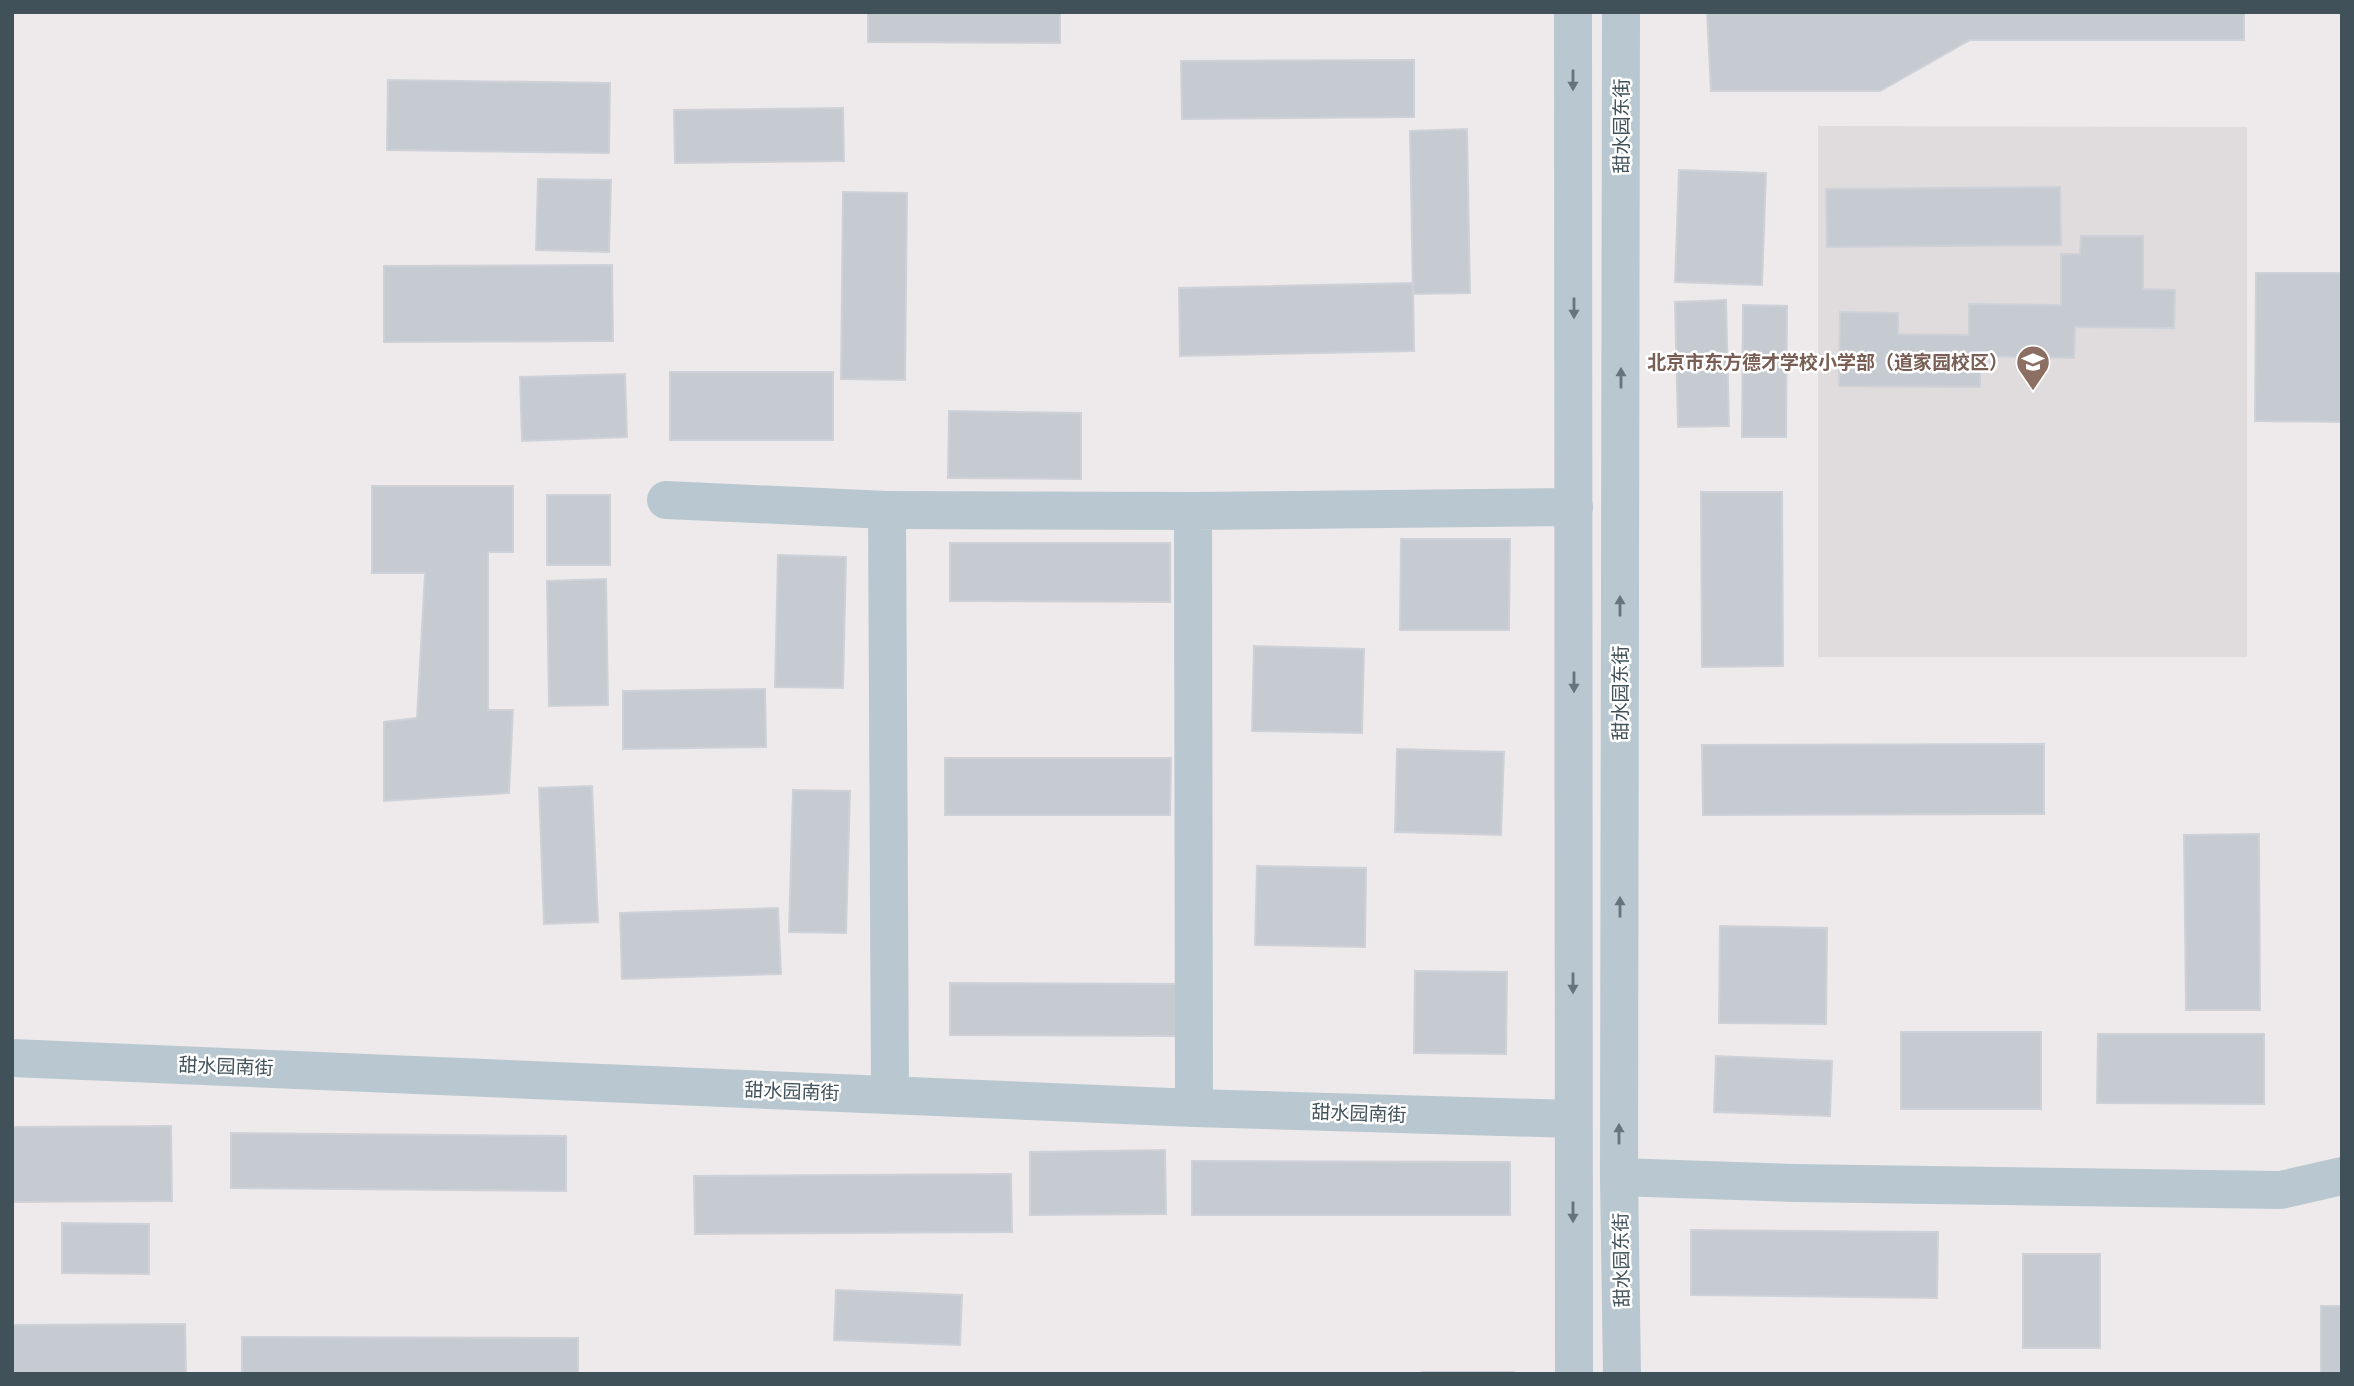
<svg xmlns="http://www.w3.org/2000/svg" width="2354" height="1386" font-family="'Titillium Web','Noto Sans SC',sans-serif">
<rect width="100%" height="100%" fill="#eeeaeb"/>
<polygon fill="#e0dbdd" points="1818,126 2247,127 2247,657 1818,657"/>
<g fill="#c6cbd1" stroke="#ced2d8" stroke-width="2">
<polygon points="868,12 1060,12 1060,43 868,42"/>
<polygon points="1707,12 2244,12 2244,40 1970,40 1880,91 1711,91"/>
<polygon points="1414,60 1414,117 1182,119 1181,61"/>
<polygon points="388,80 610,83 609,153 387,150"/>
<polygon points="843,108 844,161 675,163 674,110"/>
<polygon points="1467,129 1470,293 1413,294 1410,131"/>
<polygon points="1679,170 1766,173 1762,285 1675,282"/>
<polygon points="538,179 611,180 609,252 536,250"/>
<polygon points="2060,187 2061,245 1827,247 1826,189"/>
<polygon points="843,192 907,193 905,380 841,379"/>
<polygon points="2081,236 2143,236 2143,289 2175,290 2174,328 2075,327 2074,358 1980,356 1980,387 1839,386 1840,312 1898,313 1898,334 1969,335 1969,304 2061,305 2061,254 2080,254"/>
<polygon points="612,265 613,341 384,342 384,266"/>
<polygon points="2256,273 2342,273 2342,422 2255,421"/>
<polygon points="1413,283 1414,351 1180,356 1179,288"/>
<polygon points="1726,300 1729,426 1678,427 1675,302"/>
<polygon points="1743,305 1787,306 1786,437 1742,437"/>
<rect x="670" y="372" width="163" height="68"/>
<polygon points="625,374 627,437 522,441 520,377"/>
<polygon points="949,411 1081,413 1081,479 948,478"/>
<polygon points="372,486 513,486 513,552 488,552 488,710 513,710 509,793 384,801 384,722 417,718 425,573 372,573"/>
<polygon points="1701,492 1782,492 1783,666 1702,667"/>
<rect x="547" y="495" width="63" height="70"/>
<polygon points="1401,539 1510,539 1509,630 1400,630"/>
<polygon points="950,543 1170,543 1170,602 950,601"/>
<polygon points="778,555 846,557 843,688 775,687"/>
<polygon points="606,579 608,705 549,706 547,581"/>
<polygon points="1254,646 1364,649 1362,733 1252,731"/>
<polygon points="765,689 766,747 623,749 623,691"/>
<polygon points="2044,744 2044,814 1703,815 1702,745"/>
<polygon points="1397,749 1504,752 1501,835 1395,832"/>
<polygon points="945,758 1171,758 1170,815 945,815"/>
<polygon points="592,786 598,922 544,924 539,788"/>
<polygon points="793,790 850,791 846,933 789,932"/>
<polygon points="2259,834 2260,1010 2186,1010 2184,835"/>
<polygon points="1257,866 1366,868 1365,947 1255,945"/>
<polygon points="778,908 781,974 622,979 620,913"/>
<polygon points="1720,926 1827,928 1826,1024 1719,1023"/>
<polygon points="1415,971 1507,972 1506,1054 1414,1053"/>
<polygon points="950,983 1177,984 1176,1036 950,1035"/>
<rect x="1901" y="1032" width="140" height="77"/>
<polygon points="2098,1034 2264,1034 2264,1104 2097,1103"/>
<polygon points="1716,1056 1832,1061 1830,1116 1714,1112"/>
<polygon points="171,1126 172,1201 12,1202 12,1127"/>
<polygon points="231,1133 566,1136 566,1191 231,1188"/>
<polygon points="1165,1150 1166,1214 1030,1215 1030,1152"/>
<polygon points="1192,1161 1510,1162 1510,1215 1192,1215"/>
<polygon points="1011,1174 1012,1232 695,1234 694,1176"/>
<polygon points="62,1223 149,1224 149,1274 62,1273"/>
<polygon points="1691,1230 1938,1232 1937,1298 1691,1295"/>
<rect x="2023" y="1254" width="77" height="94"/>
<polygon points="836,1290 962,1295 960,1345 834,1340"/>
<rect x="2321" y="1306" width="21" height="68"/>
<polygon points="185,1324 186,1374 12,1374 12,1325"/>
<polygon points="242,1337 578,1338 578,1374 242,1374"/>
<rect x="1422" y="1372" width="92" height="2"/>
</g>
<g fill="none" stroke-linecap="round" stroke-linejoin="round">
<g stroke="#b9c8d0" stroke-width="38">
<polyline points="1573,12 1574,1374"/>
<polyline points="1621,12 1619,1177 1622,1374"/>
<polyline points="666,500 887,510 890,1095"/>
<polyline points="887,510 1193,511"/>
<polyline points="12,1058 1194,1108 1573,1119"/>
<polyline points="1194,1108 1193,511 1574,507"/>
<polyline points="1619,1177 1795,1183 2281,1190 2342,1176"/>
</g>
</g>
<defs><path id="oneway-solid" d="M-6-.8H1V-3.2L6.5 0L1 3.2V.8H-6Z" transform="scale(1.75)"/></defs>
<g fill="#65757d">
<use href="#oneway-solid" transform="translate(1573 80) rotate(90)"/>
<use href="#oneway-solid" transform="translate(1574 308) rotate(90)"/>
<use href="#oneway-solid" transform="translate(1621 378) rotate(-90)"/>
<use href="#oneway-solid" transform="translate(1620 606) rotate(-90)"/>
<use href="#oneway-solid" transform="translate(1574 682) rotate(90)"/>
<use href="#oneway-solid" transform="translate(1620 907) rotate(-90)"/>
<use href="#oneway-solid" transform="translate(1573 983) rotate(90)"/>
<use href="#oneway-solid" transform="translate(1619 1134) rotate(-90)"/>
<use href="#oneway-solid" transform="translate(1573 1212) rotate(90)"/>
</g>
<defs>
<g id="school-pin" transform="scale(1.75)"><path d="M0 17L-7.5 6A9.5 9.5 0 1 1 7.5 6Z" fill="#8d6e63" stroke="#fff"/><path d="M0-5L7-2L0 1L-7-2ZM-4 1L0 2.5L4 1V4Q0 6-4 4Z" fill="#fff"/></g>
</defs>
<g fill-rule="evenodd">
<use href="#school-pin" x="2033" y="362"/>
</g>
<g text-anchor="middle" stroke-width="5" stroke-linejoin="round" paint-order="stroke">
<g font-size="19" fill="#41515a" stroke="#fff">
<text transform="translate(1621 126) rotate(-90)" y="7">甜水园东街</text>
<text transform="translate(1620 693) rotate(-90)" y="7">甜水园东街</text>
<text transform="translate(226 1066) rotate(2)" y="7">甜水园南街</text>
<text transform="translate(792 1091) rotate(2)" y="7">甜水园南街</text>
<text transform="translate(1359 1113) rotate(2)" y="7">甜水园南街</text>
<text transform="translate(1621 1260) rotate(-91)" y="7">甜水园东街</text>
</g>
<g font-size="19" font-weight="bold" fill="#785e54" stroke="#fff" text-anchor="end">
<text x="2008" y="369">北京市东方德才学校小学部（道家园校区）</text>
</g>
</g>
<rect width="2354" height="1386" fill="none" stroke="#41515a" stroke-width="28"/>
</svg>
